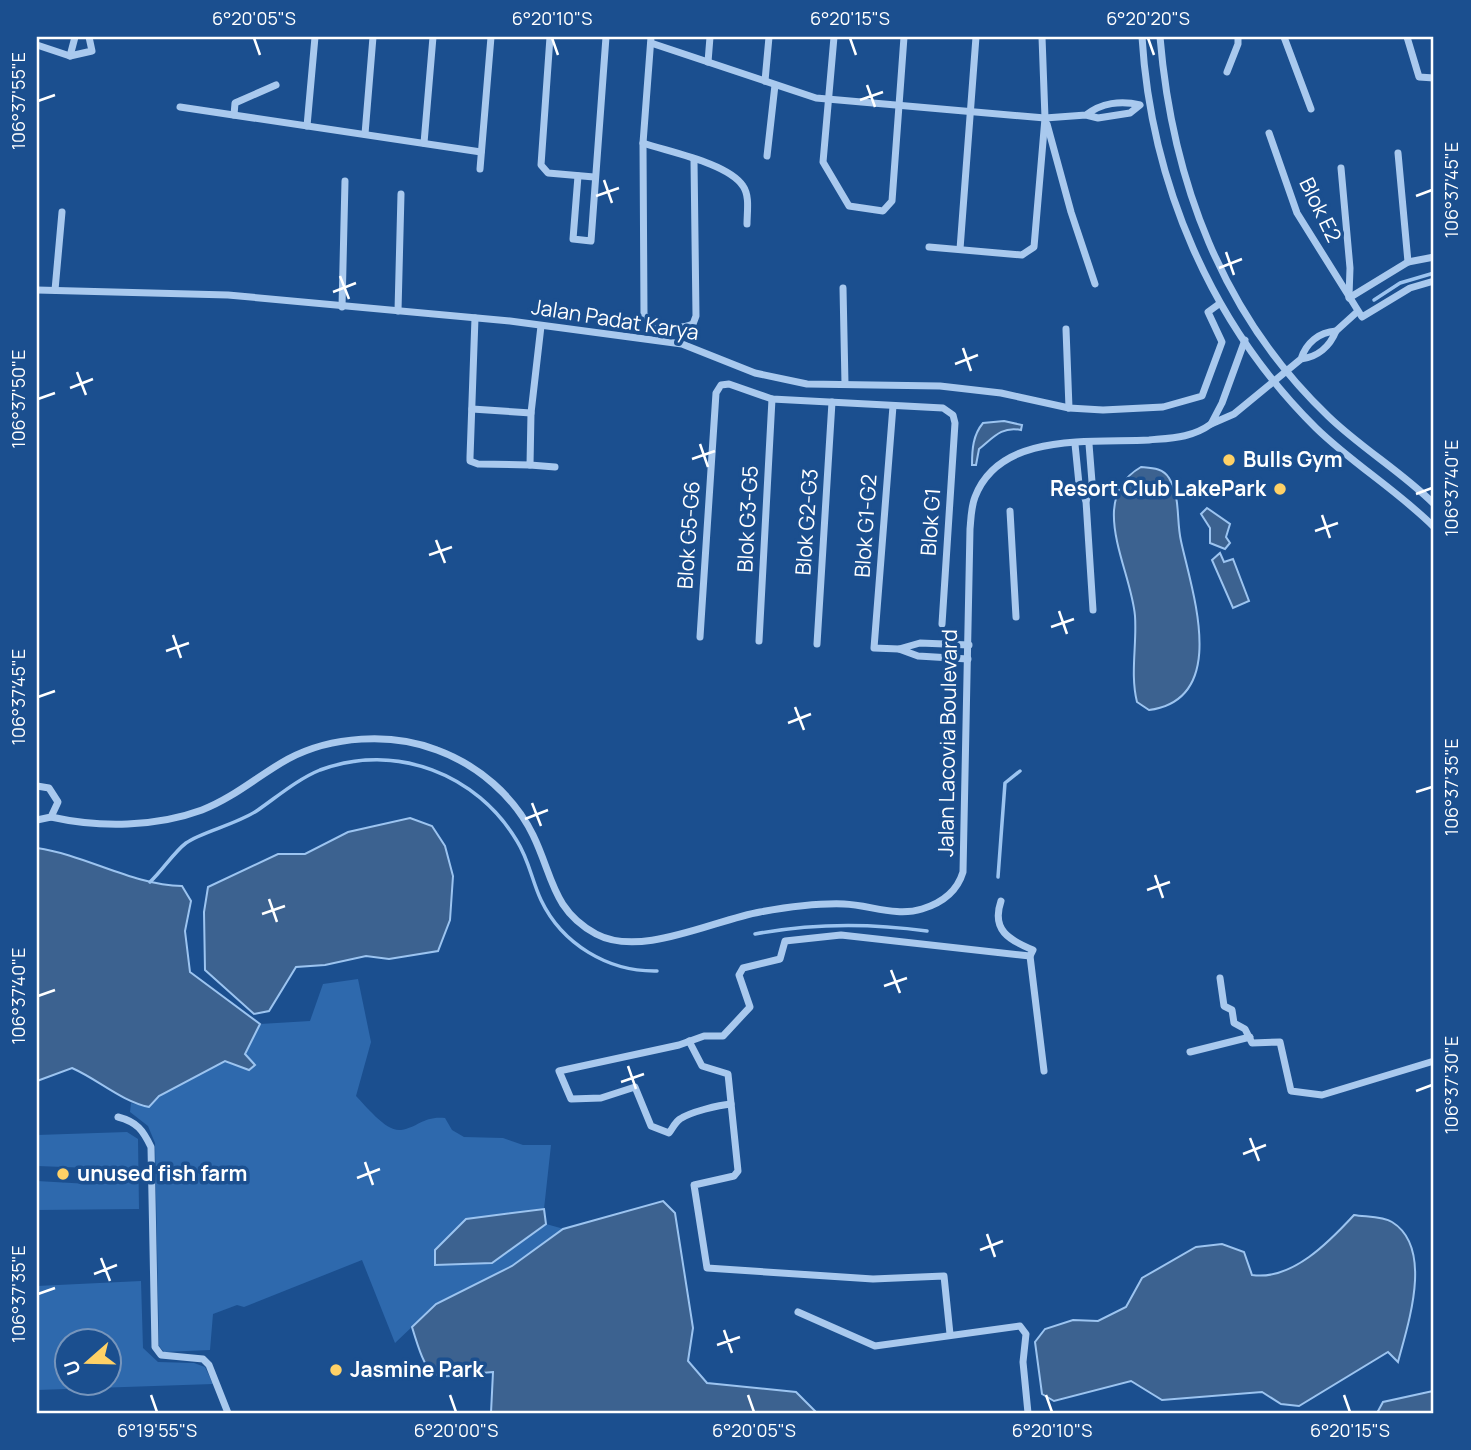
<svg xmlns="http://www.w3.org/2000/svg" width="1471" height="1450" font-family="Manrope,sans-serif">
<rect width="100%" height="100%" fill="#1b4f8f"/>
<g fill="#2e69ad" fill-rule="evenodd">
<path d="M358 979 371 1042 356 1096C366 1106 386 1132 401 1130 419 1127 423 1116 445 1118L452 1130 464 1137 503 1138 523 1145H551L544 1209 466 1219 492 1263 546 1224 564 1229 512 1266 436 1304 395 1343 362 1260 244 1307 237 1305 213 1314 210 1350 164 1352 159 1346 155 1143 148 1126 130 1112 131 1103 149 1107C169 1085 217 1064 245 1054L260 1024 310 1021 323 984Z"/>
<polygon points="127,1132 138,1139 139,1209 37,1210 37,1181 89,1184 90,1168 37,1166 37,1135"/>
<path d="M141 1281 143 1348 158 1362 194 1363 205 1367 213 1384 37 1390V1286ZM66 1342H108V1384H66Z"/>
</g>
<g fill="#3c6290" stroke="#9cc4f0" stroke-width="2">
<path d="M1004 421 1022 425 1021 430C1001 426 993 438 979 449L976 465H972C972 449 973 435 983 423Z"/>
<path d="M1141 467C1152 468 1163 468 1169 478 1181 498 1176 519 1181 541 1192 592 1230 699 1149 710L1137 702C1130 674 1137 645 1135 616 1131 568 1086 499 1141 467Z"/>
<polygon points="1207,508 1230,524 1226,537 1230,543 1225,549 1210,543 1210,528 1201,514"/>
<polygon points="1220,553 1224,562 1233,559 1249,601 1233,608 1212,560"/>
<polygon points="410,818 432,826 445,846 453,876 450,920 438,951 389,959 366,956 325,965 296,967 269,1011 254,1014 205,970 204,912 208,887 278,854 305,854 348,832"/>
<path d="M37 848C86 855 132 885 182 886L191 901 185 931 190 972 260 1024 245 1054 255 1065 249 1070 225 1061 159 1096 149 1107C121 1101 99 1080 72 1068L37 1081Z"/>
<path d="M663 1201 675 1213 693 1328 688 1361 707 1383 796 1392 817 1413H491L493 1372C432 1376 431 1390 412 1327L436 1304 512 1266 563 1229Z"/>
<polygon points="544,1209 546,1224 492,1263 435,1265 435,1250 466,1219"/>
<path d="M1354 1215C1365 1217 1383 1216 1392 1222 1434 1248 1408 1324 1398 1362L1388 1352 1299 1406 1281 1404 1262 1392 1162 1400 1131 1381 1054 1401 1042 1394 1035 1342 1045 1329 1073 1320 1098 1321 1126 1307 1142 1278 1196 1247 1222 1244 1244 1252 1252 1275C1292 1281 1330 1241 1354 1215Z"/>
<polygon points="1433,1391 1434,1413 1377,1413 1383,1402"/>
</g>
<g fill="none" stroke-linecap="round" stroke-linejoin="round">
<g stroke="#9cc4f0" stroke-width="3.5">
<polyline points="1374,300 1400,283 1434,273"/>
<polyline points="998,877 1005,783 1020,771"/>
<path d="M150 882C162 871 174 852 186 843 203 831 236 825 258 810 278 796 298 779 320 770 396 742 477 774 517 841 529 860 532 881 541 900 562 944 608 972 657 971"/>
<path d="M755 934C813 923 869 923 927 931"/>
</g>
<g stroke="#a9c9ee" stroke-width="7">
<polyline points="550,37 541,165 548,173 594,177"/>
<path d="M651 37 643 143 644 314C652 328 680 330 693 324L696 316 694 160"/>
<polyline points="834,37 823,162 849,206 883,211 892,201 904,37"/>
<path d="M1142 37C1151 183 1211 324 1316 428 1353 464 1398 491 1434 527"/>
<path d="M1160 37C1172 180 1222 315 1328 416 1361 448 1402 472 1434 504"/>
<polyline points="1284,37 1311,109"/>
<polyline points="1407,37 1419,77 1434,78"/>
<path d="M651 43 816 98 1045 118 1086 115 1098 118 1130 113 1140 105C1121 100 1101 103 1086 115"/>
<polyline points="37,45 70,56 92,51 89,37"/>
<polyline points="70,56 75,37"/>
<polyline points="708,62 710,37"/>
<polyline points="1227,72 1238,44 1238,37"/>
<polyline points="765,81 769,37"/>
<polyline points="180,107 481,152"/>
<polyline points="234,115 235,103 276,85"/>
<polyline points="1047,124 1071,212 1095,284"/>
<polyline points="307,126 315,37"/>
<polyline points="1269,133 1297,213 1362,317 1410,288 1434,281"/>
<polyline points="365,134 373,37"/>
<polyline points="424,143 433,37"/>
<path d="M643 143C669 152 728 163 743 186 750 196 747 212 747 224"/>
<polyline points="1398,153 1408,262"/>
<polyline points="767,156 775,85"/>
<polyline points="1341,168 1350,268 1349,296"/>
<polyline points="480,169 491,37"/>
<polyline points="578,176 573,239 591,241 606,37"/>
<polyline points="929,247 1022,255 1034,247 1045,118 1042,37"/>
<polyline points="960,249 976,37"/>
<polyline points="843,288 845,384"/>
<polyline points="37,290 228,295 510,321 682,344 755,373 807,384 940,386 1001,393 1069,408 1103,410 1163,407 1202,396 1222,342 1208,312 1219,304"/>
<polyline points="55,290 62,212"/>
<polyline points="1349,298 1408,262 1434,257"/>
<polyline points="342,307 345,181"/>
<polyline points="398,311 401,194"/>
<polyline points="475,318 470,457 470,461 478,464 530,465 531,413 541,326"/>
<polyline points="1066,329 1069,408"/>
<polyline points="1336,331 1357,312"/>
<path d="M1245 340 1222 403 1211 424 1234 414 1301 359C1306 343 1319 332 1336 331 1330 346 1318 357 1301 359"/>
<polyline points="893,406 874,648 899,649"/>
<polyline points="472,409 531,413"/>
<polyline points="1075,444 1079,484 1086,501 1092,482 1089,444"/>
<polyline points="530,465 555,467"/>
<polyline points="1086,501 1093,610"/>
<polyline points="1010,511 1016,617"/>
<polyline points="700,637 716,393 721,385 729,384 772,399 943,408 953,415 955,423 942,624"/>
<polyline points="759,641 772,399"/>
<polyline points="817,644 832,402"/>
<polyline points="968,659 918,656 899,649 920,643 969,645"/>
<polyline points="37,786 49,788 58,802 51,817 37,820"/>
<path d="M51 817C100 828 156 827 202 810 235 797 259 775 288 759 331 736 391 732 437 750 478 765 514 796 533 835 553 876 552 910 596 934 641 958 714 920 760 912 788 907 816 903 844 904 870 905 896 917 922 909 942 903 957 892 963 872L970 529C971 519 971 507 975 497 1000 431 1092 443 1149 440 1171 438 1192 438 1211 424"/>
<path d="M1001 901C991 930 1009 940 1033 950L1030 956"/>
<polyline points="1220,978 1224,1006 1232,1010 1234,1023 1245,1029 1252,1043 1280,1042 1291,1091 1322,1095 1434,1061"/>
<polyline points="689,1041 702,1066 728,1074 738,1171 734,1176 694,1185 707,1268 873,1279 944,1276 950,1334"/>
<polyline points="1190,1052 1250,1037"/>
<path d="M731 1104C719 1105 690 1112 680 1119 676 1121 672 1129 669 1133L651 1126 635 1087 601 1098 571 1099 559 1071 679 1045 704 1036H723L750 1007 739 975 743 968 780 959 785 941 841 935 1030 956 1044 1071"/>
<path d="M118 1117C137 1122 143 1130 151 1147L155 1347 161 1355 203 1359 209 1365 228 1413"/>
<polyline points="798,1312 875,1346 1020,1326 1026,1334 1023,1362 1028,1413"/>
</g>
</g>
<path fill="none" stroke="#fff" stroke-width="2.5" d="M254 38 260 55M552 38 558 55M850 38 856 55M1148 38 1154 55M867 85 875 107M860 100 883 92M38 101 55 95M604 180 612 203M596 196 619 188M1416 196 1432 190M1226 252 1234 275M1219 268 1242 259M340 276 349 299M333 292 356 283M963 348 971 371M955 364 978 355M77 372 86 395M70 388 93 379M38 399 55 393M700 444 708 467M692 459 715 451M1416 494 1432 488M1322 515 1330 538M1315 531 1338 523M436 540 445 563M429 555 452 547M1059 611 1067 634M1051 627 1074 619M173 635 181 658M166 651 189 643M38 697 55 691M795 707 804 730M788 723 811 714M1416 792 1432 787M532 803 541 826M525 819 548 810M1155 875 1163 898M1147 890 1170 882M269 899 277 922M262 914 285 906M891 970 900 993M884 986 907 978M38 996 55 990M628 1066 636 1089M621 1082 644 1074M1416 1091 1432 1085M1250 1138 1259 1161M1243 1154 1266 1145M365 1162 373 1185M357 1178 380 1169M987 1234 995 1257M980 1250 1003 1241M101 1258 110 1281M94 1274 117 1265M38 1294 55 1288M724 1330 732 1353M717 1345 740 1337M151 1395 157 1412M450 1395 456 1412M748 1395 754 1412M1046 1395 1052 1412M1344 1395 1350 1412"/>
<g fill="#ffd166" stroke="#1b4f8f" stroke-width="2.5">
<circle cx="1229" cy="460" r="7"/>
<circle cx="1280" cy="489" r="7"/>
<circle cx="63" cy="1174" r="7"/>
<circle cx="336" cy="1370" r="7"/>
</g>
<g text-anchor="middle" stroke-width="7" stroke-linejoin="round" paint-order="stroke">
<g font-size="21" fill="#fff" stroke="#1b4f8f">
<text transform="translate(1320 210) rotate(64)" y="7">Blok E2</text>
<text transform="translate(615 320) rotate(9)" y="7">Jalan Padat Karya</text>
<text transform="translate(748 519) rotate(-87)" y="7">Blok G3-G5</text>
<text transform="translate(807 522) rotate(-86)" y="7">Blok G2-G3</text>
<text transform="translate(931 522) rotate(-86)" y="7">Blok G1</text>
<text transform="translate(866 526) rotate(-86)" y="7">Blok G1-G2</text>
<text transform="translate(689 535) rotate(-86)" y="7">Blok G5-G6</text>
<text transform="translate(948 743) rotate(-89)" y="7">Jalan Lacovia Boulevard</text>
</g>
<g font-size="21" font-weight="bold" fill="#fff" stroke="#1b4f8f" text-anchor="start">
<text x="1243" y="467">Bulls Gym</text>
<text x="1266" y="496" text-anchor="end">Resort Club LakePark</text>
<text x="77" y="1181">unused fish farm</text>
<text x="350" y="1377">Jasmine Park</text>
</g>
</g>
<rect width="1471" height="1450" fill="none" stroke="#1b4f8f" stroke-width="77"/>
<g transform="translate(88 1362) rotate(250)"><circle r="33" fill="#1b4f8f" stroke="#7695bc" stroke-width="2"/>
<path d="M0-5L12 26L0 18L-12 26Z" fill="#ffd166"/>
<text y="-10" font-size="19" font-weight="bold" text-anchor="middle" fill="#ffffff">U</text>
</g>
<rect x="38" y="38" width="1394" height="1374" fill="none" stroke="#fff" stroke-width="2.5"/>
<g font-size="18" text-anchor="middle" fill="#fff">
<text x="254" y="25">6°20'05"S</text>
<text x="552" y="25">6°20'10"S</text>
<text x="850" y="25">6°20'15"S</text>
<text x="1148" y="25">6°20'20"S</text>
<text transform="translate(19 101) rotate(-90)" y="6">106°37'55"E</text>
<text transform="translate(1452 190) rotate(-90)" y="6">106°37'45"E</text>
<text transform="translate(19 399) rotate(-90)" y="6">106°37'50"E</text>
<text transform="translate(1452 488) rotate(-90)" y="6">106°37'40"E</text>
<text transform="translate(19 697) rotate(-90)" y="6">106°37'45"E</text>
<text transform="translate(1452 787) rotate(-90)" y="6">106°37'35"E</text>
<text transform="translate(19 996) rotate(-90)" y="6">106°37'40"E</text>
<text transform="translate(1452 1085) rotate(-90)" y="6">106°37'30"E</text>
<text transform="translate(19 1294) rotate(-90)" y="6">106°37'35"E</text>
<text x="157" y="1437">6°19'55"S</text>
<text x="456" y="1437">6°20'00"S</text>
<text x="754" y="1437">6°20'05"S</text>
<text x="1052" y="1437">6°20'10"S</text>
<text x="1350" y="1437">6°20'15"S</text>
</g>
</svg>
